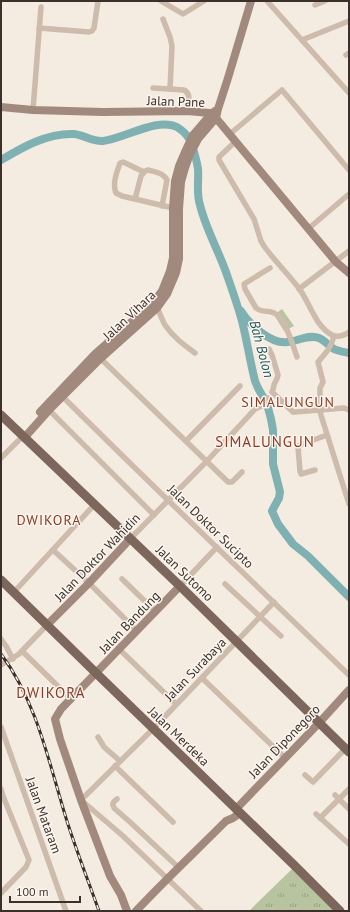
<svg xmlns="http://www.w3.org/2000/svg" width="350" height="912" font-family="'PT Sans',sans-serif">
<defs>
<pattern id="park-tufts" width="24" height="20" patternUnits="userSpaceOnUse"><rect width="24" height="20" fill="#b8c4a0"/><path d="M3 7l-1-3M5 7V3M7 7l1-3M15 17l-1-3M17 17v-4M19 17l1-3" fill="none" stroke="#97a083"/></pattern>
</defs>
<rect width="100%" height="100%" fill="#f4ebe1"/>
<polygon fill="url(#park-tufts)" points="292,869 336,911 249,911"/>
<polygon fill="#b8c4a0" points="282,309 294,326 284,331 274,315"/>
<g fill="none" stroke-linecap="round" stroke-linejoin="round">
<g stroke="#7fb0b2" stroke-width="8">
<path d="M1 160C23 147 47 133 74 134 84 135 93 142 103 141 124 139 157 117 177 127 180 129 186 134 188 137 192 142 197 162 198 169 199 181 196 193 200 205 206 230 220 253 228 278 233 292 238 307 242 321 247 341 250 361 255 381L258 388 263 397 267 404 271 419 273 430V464L280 492 279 498 272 511 278 524 293 544 308 556 349 597"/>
<path d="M241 311C249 324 271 345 288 342 298 341 309 334 319 338 324 340 329 346 334 349 338 351 344 352 349 353"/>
</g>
<g stroke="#cdbbac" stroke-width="5.5">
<polyline points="161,1 183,14 204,1"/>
<polyline points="267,1 349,93"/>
<polyline points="315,5 325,1"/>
<polyline points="163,19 170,37 172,46 170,89"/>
<polyline points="39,28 89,32 92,31 94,28 98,1"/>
<polyline points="302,40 349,21"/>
<polyline points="346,55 349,53"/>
<path d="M153 88 184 90C192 94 188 103 187 111"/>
<polyline points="33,110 41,7"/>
<polyline points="230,134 282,90 349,170"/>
<path d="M236 141 219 157V160L254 219 261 241 264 246C274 260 287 273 298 287 310 302 314 325 332 335 338 338 343 336 349 332"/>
<path d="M144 172 123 162 120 163C117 172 112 183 116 193L122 196 173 208 177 209"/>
<path d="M135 199 141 176 145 171 148 170C155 172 164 173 167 180L162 206"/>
<polyline points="308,229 349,194"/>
<path d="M270 268 244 284 245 289 256 308C262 313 268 310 274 313 285 317 293 346 297 357"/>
<polyline points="299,289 349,251"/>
<path d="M157 308C160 313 162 320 165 325 173 337 184 345 195 353"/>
<path d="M334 336C331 348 326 353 318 362L323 382 320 388V412L349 504"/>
<path d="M269 349 272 355 278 375C278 379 275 381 274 385 273 388 274 389 272 392L293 412H295L344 408 349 410"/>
<polyline points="99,357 228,482 232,482 242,472"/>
<path d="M61 395C156 490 253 582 349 675"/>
<polyline points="47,408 154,515"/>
<polyline points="186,441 240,386"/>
<polyline points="1,458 23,436"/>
<polyline points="315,470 301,474 300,471 298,447 300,445 327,435"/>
<polyline points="130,539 207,461 255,409 257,408 262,406 268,398"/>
<polyline points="53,550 89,583 137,631"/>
<polyline points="122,579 156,612"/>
<polyline points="225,584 281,636"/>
<polyline points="180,586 217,547"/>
<polyline points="14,592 94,505"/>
<polyline points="1,639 6,646 13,659"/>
<polyline points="119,649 176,704"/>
<polyline points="22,651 71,699"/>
<polyline points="1,665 19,654 47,625"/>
<polyline points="202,678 284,757"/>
<polyline points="1,727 66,911"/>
<polyline points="98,737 104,747 120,761"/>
<polyline points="115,766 173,822"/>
<polyline points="305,775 313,782 345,749"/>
<polyline points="1,789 3,796 29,860 26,867 1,893"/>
<polyline points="335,795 349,809"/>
<path d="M117 799C113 802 111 804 115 809L130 822 179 868"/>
<polyline points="316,814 349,844"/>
<polyline points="320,818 349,789"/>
<polyline points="201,911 123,836 81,800 153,729 274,602"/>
</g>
<g stroke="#a18a7d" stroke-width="8">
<polyline points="1,107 33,110 103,112 187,111 210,113 216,118 336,262 349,273"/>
<polyline points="40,412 95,354 153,303 162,291 170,271 173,258 173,208 175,181 179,166 185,152 193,135 211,114 215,111"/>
<polyline points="25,437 49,410 100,359 157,308 167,294 176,273 179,259 179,209 181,182 185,168 190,154 198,139 216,118 218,109 228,78 251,1"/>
<polyline points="47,625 89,583 130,539"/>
<polyline points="236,809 319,723 349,690"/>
<polyline points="127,911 121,895 110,876 81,800 60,739 55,719 61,709 180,586"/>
<path d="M136 911C165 880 196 851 226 821L233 818 240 813"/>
</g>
<g stroke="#7d675c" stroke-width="9">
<polyline points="1,415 180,586 349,752"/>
<polyline points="1,580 96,673 294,865 340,911"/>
</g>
<g stroke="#3b302b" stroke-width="3">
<path id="rail" d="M1 654C37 702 49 763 66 818 76 850 88 880 99 911"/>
</g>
<use href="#rail" stroke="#fbf5ee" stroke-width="1.5" stroke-dasharray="4.5" stroke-linecap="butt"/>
</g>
<g text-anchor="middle" stroke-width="3" stroke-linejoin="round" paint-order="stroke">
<g font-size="13" fill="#3b302b" stroke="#fbf5ee">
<text transform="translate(176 101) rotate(2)" y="5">Jalan Pane</text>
<text transform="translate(129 315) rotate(-43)" y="5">Jalan Vihara</text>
<text transform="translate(211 526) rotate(44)" y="5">Jalan Doktor Sucipto</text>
<text transform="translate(97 557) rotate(-46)" y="5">Jalan Doktor Wahidin</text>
<text transform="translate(185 573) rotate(44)" y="5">Jalan Sutomo</text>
<text transform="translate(129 622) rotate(-46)" y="5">Jalan Bandung</text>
<text transform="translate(195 669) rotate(-46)" y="5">Jalan Surabaya</text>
<text transform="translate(179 736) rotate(44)" y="5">Jalan Merdeka</text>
<text transform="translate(284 741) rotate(-46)" y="5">Jalan Diponegoro</text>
<text transform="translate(44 815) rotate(70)" y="5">Jalan Mataram</text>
</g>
<g font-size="14" font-style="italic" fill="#1f5a5e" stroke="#fbf5ee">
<text transform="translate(262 349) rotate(75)" y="5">Bah Bolon</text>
</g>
<g font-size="14" letter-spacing="1" fill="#8c3b22" stroke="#fbf5ee">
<text x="288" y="407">SIMALUNGUN</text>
<text x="49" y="525">DWIKORA</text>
</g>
<g font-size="15" letter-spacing="1" fill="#8c3b22" stroke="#fbf5ee">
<text x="265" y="447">SIMALUNGUN</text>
<text x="51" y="698">DWIKORA</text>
</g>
</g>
<rect width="350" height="912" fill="none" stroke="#3b302b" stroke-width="4"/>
<path d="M10 896v6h70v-6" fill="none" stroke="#3b302b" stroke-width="2"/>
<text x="16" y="896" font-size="12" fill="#3b302b" stroke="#fbf5ee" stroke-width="3" paint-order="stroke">100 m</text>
</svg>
